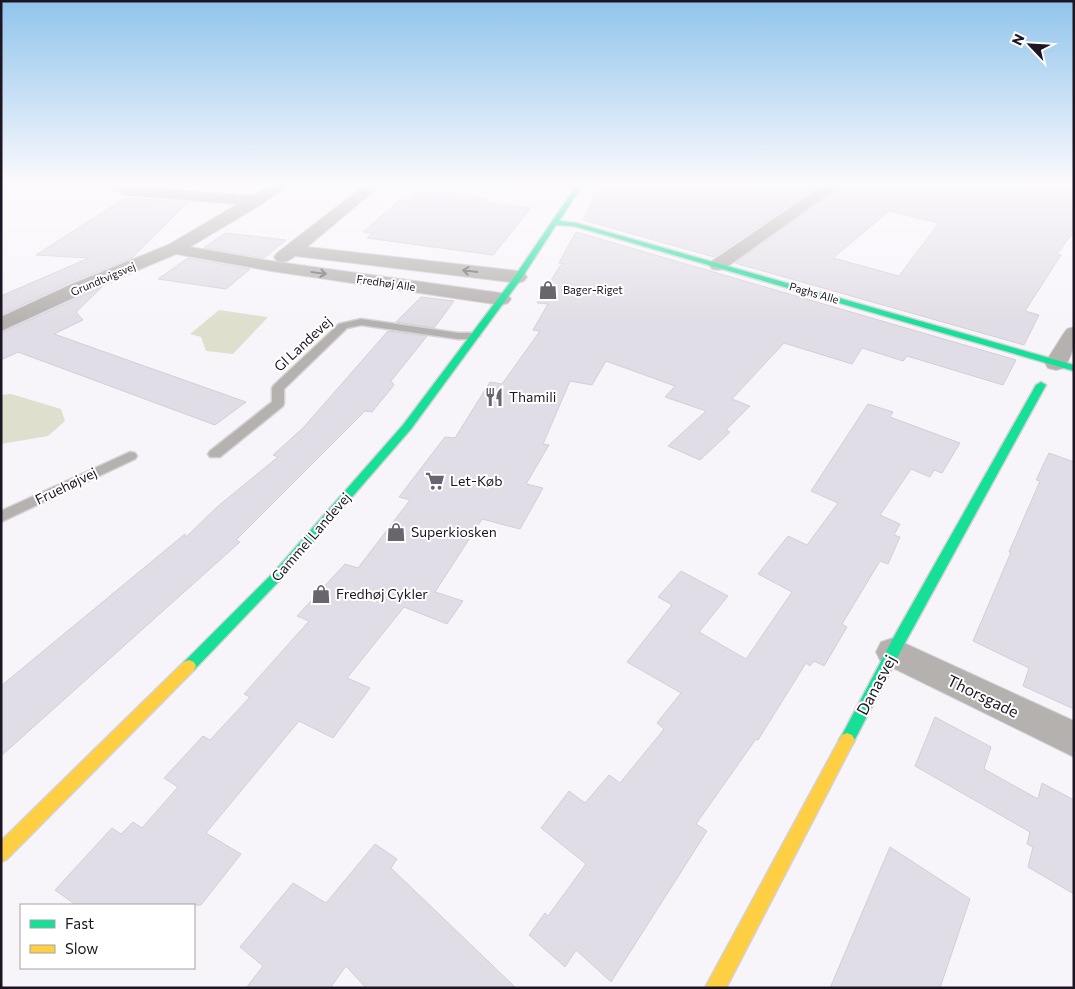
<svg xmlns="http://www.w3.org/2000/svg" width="1075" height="989" font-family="Commissioner,sans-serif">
<rect width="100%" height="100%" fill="#f8f5fa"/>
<g fill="#dedfcd">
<polygon points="219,310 267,317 268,317 233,354 206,351 201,337 190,334"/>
<polygon points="11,394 61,409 65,421 48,436 1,444 1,395"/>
</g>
<g fill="#e1dde6" stroke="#d3ced7" fill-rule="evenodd">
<polygon points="599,185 821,185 714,257 583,220"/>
<path d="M843 185H1074V231L1057 254 1061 255 1025 311 1039 315 1024 345 735 263ZM889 211 939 223 899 276 833 258Z"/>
<polygon points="419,192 487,199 484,202 531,208 493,255 367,238 372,233 363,232 400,200 408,201"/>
<polygon points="125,198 188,202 132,258 71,282 1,315 1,296 89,258 36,255"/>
<polygon points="576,232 1016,360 1003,385 907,356 903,361 862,348 852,364 784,343 732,399 750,406 726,430 730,432 700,460 668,446 706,411 665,397 675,386 606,361 592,385 570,381 543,444 549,445 526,484 543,488 520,529 482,519 435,592 463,601 447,624 404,607 347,678 370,688 333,738 299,721 206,833 241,854 201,905 76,905 55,890 112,828 121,834 133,822 142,828 178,787 164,778 203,736 210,740 250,697 244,694 309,621 297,616 345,564 358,568 410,500 399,497 445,437 455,438 490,382 502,384 540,331 533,330 548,304 537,303 560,266 564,264 559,263"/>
<polygon points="225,233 286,240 264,258 204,248"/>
<polygon points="188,258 250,269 226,289 158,279"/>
<polygon points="102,287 76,312 83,320 54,334 246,402 215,425 18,352 1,360 1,333"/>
<polygon points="421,297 454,301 434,328 396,322"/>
<polygon points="388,331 427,336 391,381 394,385 372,412 365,411 236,540 240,542 1,756 1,686 185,534 186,537 217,507 278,457 273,455 303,428"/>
<polygon points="868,404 893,412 890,417 960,443 942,473 934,470 930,477 911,469 880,515 900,524 894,535 900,537 888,564 880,561 842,624 847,627 824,666 814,661 810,666 806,663 758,740 756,739 696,824 707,831 611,982 576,950 565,967 529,935 545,913 548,916 586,864 541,828 569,791 585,803 609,775 620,783 664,729 657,723 681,693 627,662 672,605 658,597 681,571 728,596 699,632 746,659 792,592 758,574 788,536 807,545 838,503 811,491"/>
<polygon points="1049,453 1074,462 1074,709 1023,686 1029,668 973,641 1011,552 1009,552 1040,481 1036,480"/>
<polygon points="935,717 991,747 984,769 1038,799 1042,783 1074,800 1074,894 1028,867 1033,847 1027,844 1030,832 915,766"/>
<polygon points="375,844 397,859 391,868 516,988 366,988 346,966 330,988 246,988 263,966 240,947 293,883 326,903"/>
<polygon points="890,847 970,899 940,988 830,988"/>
</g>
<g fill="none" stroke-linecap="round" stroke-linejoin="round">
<g stroke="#d5d2d7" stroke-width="3">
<g id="lane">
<polygon points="361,319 458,333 474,333 480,336 474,339 458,339 361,325 347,328 284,389 284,403 283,406 220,457 210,457 208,454 210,451 272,402 272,388 274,385 339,324"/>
<polygon points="130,452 135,453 137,456 135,459 1,522 1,511"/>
</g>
</g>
<g stroke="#d5d2d7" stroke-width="2">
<g id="street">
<polygon points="110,185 252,196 271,185 288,185 262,204 190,247 271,261 501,293 508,295 511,299 508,303 501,305 271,271 176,254 86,292 1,331 1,317 72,284 168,245 238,204 126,195 111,190"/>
<path d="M365 185H381L307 247 518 271 524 273 527 277 524 281 518 283 295 256C289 261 285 263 277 261L274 257 277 253Z"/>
<polygon points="824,185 841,185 724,269 718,270 712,269 709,265 712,261"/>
<path d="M1074 327C1074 345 1074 352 1064 368L1056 370 1048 368 1045 363 1064 333 1067 329Z"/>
<polygon points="893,638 1074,721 1074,757 881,662 876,652 881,642"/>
</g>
</g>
<g stroke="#d5d2d7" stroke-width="3">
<g id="fast">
<polygon points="577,185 583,185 559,221 576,223 1074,365 1074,371 574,226 556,225 521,279 411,429 281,579 194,670 189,672 184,670 182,666 184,662 273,573 403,425 515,276"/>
<polygon points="1041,382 1046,385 906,641 852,745 847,747 842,745 839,740 842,735 896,633 1036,385"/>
</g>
</g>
<g stroke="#d5d2d7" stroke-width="3">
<g id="slow">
<polygon points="189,660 194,662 196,666 194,670 7,859 1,862 1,841 184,662"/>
<polygon points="847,733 852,735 855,740 852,745 726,988 705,988 842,735"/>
</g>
</g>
<use href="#lane" fill="#b5b1af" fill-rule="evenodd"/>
<use href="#street" fill="#b5b1af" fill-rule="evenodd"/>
<use href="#fast" fill="#16e098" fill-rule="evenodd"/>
<use href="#slow" fill="#ffcf43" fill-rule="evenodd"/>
</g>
<defs><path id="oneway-shaft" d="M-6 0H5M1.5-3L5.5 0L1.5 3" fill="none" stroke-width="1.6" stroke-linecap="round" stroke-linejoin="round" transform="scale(1.25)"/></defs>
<g stroke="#696468">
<use href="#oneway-shaft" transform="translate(470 271) rotate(-173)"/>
<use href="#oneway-shaft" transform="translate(319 273) rotate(8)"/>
</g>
<linearGradient id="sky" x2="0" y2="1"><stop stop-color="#90c4ec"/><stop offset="0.57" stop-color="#fcfafd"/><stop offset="1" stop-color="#fcfafd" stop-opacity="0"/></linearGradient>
<rect width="1075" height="323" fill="url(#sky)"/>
<defs>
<g id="shop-bare" transform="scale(1.5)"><path d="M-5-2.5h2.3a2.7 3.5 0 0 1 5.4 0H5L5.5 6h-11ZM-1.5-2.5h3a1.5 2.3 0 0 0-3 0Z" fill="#6a646e" stroke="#fff" stroke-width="2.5" paint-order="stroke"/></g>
<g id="restaurant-bare" transform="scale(1.5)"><path d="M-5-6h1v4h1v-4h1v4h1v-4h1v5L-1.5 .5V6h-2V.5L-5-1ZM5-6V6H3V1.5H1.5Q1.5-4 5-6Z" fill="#6a646e" stroke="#fff" stroke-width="2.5" paint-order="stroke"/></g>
<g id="supermarket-bare" transform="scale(1.5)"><path d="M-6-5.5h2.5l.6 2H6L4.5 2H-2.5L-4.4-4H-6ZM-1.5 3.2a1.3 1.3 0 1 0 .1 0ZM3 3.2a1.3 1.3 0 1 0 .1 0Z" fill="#6a646e" stroke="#fff" stroke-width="2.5" paint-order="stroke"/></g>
</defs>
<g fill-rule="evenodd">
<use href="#shop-bare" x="548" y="290"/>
<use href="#restaurant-bare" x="494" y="397"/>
<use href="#supermarket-bare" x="435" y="481"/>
<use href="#shop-bare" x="396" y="532"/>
<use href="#shop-bare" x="321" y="594"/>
</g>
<g text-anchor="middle" stroke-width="4" stroke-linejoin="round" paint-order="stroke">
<g font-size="11" fill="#1d1622" stroke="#fff">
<text transform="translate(103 279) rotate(-23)" y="4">Grundtvigsvej</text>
<text transform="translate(386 283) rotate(8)" y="4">Fredhøj Alle</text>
<text transform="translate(814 293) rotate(16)" y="4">Paghs Alle</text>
</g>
<g font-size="11" fill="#1d1622" stroke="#fff" text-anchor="start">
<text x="563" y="294">Bager-Riget</text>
</g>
<g font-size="14" fill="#1d1622" stroke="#fff">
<text transform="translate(303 344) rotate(-43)" y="5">Gl Landevej</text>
<text transform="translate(66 486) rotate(-26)" y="5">Fruehøjvej</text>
<text transform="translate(311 537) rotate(-49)" y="5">Gammel Landevej</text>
</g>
<g font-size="14" fill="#1d1622" stroke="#fff" text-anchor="start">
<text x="509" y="402">Thamili</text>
<text x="450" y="486">Let-Køb</text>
<text x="411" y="537">Superkiosken</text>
<text x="336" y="599">Fredhøj Cykler</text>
</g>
<g font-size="16" fill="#1d1622" stroke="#fff">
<text transform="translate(876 685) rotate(-62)" y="6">Danasvej</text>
<text transform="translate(983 696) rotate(26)" y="6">Thorsgade</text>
</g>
</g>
<rect width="1075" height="989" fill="none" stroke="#1d1622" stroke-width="5"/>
<rect x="20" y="904" width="175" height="65" fill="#ffffff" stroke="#a5a2a7"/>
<rect x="30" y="920" width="25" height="8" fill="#16e098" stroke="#a5a2a7"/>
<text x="65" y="929" font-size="15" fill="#1d1622">Fast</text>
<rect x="30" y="945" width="25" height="8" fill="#ffcf43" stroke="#a5a2a7"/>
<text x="65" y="954" font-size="15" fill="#1d1622">Slow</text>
<g transform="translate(1030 45) rotate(295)" stroke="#ffffff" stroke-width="4" paint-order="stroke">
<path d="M0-4L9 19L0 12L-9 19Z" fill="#1d1622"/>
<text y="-8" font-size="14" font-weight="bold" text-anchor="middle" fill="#1d1622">N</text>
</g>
</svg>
